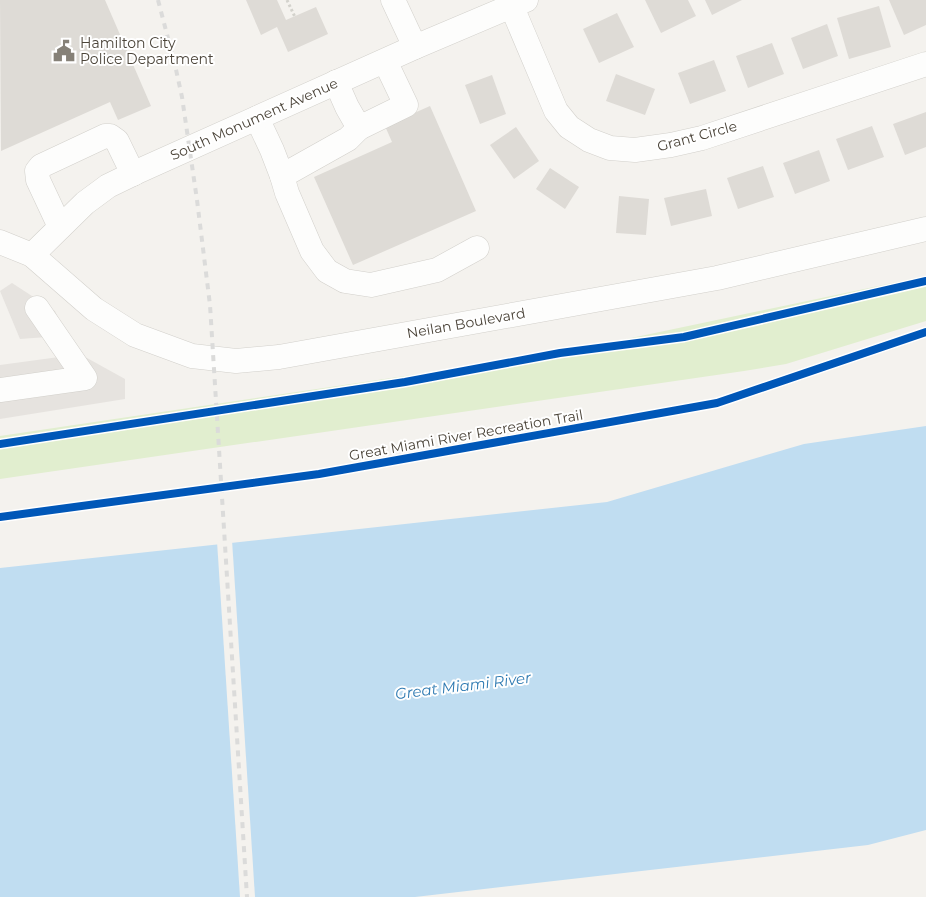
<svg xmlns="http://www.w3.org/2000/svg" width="926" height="897" font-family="Montserrat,sans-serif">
<rect width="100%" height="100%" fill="#f4f2ee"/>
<polygon fill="#e1eecf" points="926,276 926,321 786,364 744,371 0,479 0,436 560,353"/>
<polygon fill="#e6e3df" points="12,283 55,311 64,332 78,353 125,379 125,399 0,419 0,365 59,357 47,337 20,339 0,291"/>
<polygon fill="#c0ddf1" points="926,426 926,830 868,845 415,897 0,897 0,568 607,502 804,444"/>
<polygon fill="#f4f2ee" points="232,540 255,897 240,897 217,541"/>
<g fill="#dedbd6">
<polygon points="0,0 105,0 151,106 118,120 110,102 1,151"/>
<polygon points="246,0 277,0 286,20 316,7 328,34 288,52 277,27 261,35"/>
<polygon points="645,0 688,0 696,16 661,33"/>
<polygon points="705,0 742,0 712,15"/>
<polygon points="889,0 926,0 926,25 904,35"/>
<polygon points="879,6 891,47 849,59 837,18"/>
<polygon points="617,13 634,47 599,63 583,29"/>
<polygon points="827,24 838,56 803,69 791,38"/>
<polygon points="772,43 784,74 748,88 736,56"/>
<polygon points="714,60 726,91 690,104 678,73"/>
<polygon points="616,74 655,89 645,115 606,101"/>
<polygon points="492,75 506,114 480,124 465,85"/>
<polygon points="430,106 476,211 353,265 314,177 392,142 385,126"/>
<polygon points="926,112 926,147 905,155 893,124"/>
<polygon points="872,126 884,157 848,170 836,139"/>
<polygon points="516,127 539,161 514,179 490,145"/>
<polygon points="819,150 830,181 795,194 783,163"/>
<polygon points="763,166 774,197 738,209 727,178"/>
<polygon points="550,168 579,187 565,209 536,189"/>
<polygon points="706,189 712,216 671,226 664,198"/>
<polygon points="619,196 649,199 646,235 616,233"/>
</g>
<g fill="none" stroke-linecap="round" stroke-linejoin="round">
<g stroke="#d2d0cb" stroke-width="25">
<g id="minor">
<polyline points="393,0 415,47"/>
<polyline points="512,7 556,111 569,127 589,140 610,148 635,150 671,145 702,138 926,64"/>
<polyline points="336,82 347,107 359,128 406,105 385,61"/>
<polyline points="257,118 272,150 282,176"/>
<polyline points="359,128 348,139 282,176 287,193 312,251 327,271 345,281 371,285 437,270 477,248"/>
<polyline points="60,227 38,180 37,171 41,166 105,136 110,136 117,141 133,174"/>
<polyline points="0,242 32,255 94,309 135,335 192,356 236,361 279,357 717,278 926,229"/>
<polyline points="32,255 85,203 108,186 141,170 415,47 526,0"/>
<polyline points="0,390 85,378 37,308"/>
</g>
</g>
<polyline stroke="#d3d2cc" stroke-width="3" stroke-dasharray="2.5 2.5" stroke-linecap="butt" points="287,0 295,17"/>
<use href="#minor" stroke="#fdfdfc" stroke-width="24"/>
<polyline stroke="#dbdbda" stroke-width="4" stroke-dasharray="6 6" stroke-linecap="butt" points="158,0 175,65 182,97 197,200 210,305 247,897"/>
<g stroke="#fff" stroke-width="11">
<g id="cycleway">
<polyline points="0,444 405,382 560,353 684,337 926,281"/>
<polyline points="0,517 319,474 717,403 926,332"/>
</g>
</g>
<use href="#cycleway" stroke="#0057b8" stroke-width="8"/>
</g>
<defs>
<g id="civic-bare" transform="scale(1.725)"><path d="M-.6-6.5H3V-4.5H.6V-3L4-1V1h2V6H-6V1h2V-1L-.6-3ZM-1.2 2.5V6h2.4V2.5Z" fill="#868178" stroke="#fff" stroke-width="2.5" paint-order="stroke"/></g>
</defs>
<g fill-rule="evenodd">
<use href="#civic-bare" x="64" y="51"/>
</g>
<g text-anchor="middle" stroke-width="4" stroke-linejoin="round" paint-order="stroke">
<g font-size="14" fill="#4b4439" stroke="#fff" text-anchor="start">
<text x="80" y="48">Hamilton City<tspan x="80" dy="16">Police Department</tspan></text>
</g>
<g font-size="14" fill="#4b4439" stroke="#fff">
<text transform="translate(254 119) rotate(-24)" y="5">South Monument Avenue</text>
<text transform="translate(697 136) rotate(-15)" y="5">Grant Circle</text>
<text transform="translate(466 323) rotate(-10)" y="5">Neilan Boulevard</text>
<text transform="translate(466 435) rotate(-10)" y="5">Great Miami River Recreation Trail</text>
</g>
<g font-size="15" font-style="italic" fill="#2e7ab2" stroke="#fff">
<text transform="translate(463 686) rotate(-7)" y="5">Great Miami River</text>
</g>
</g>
</svg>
